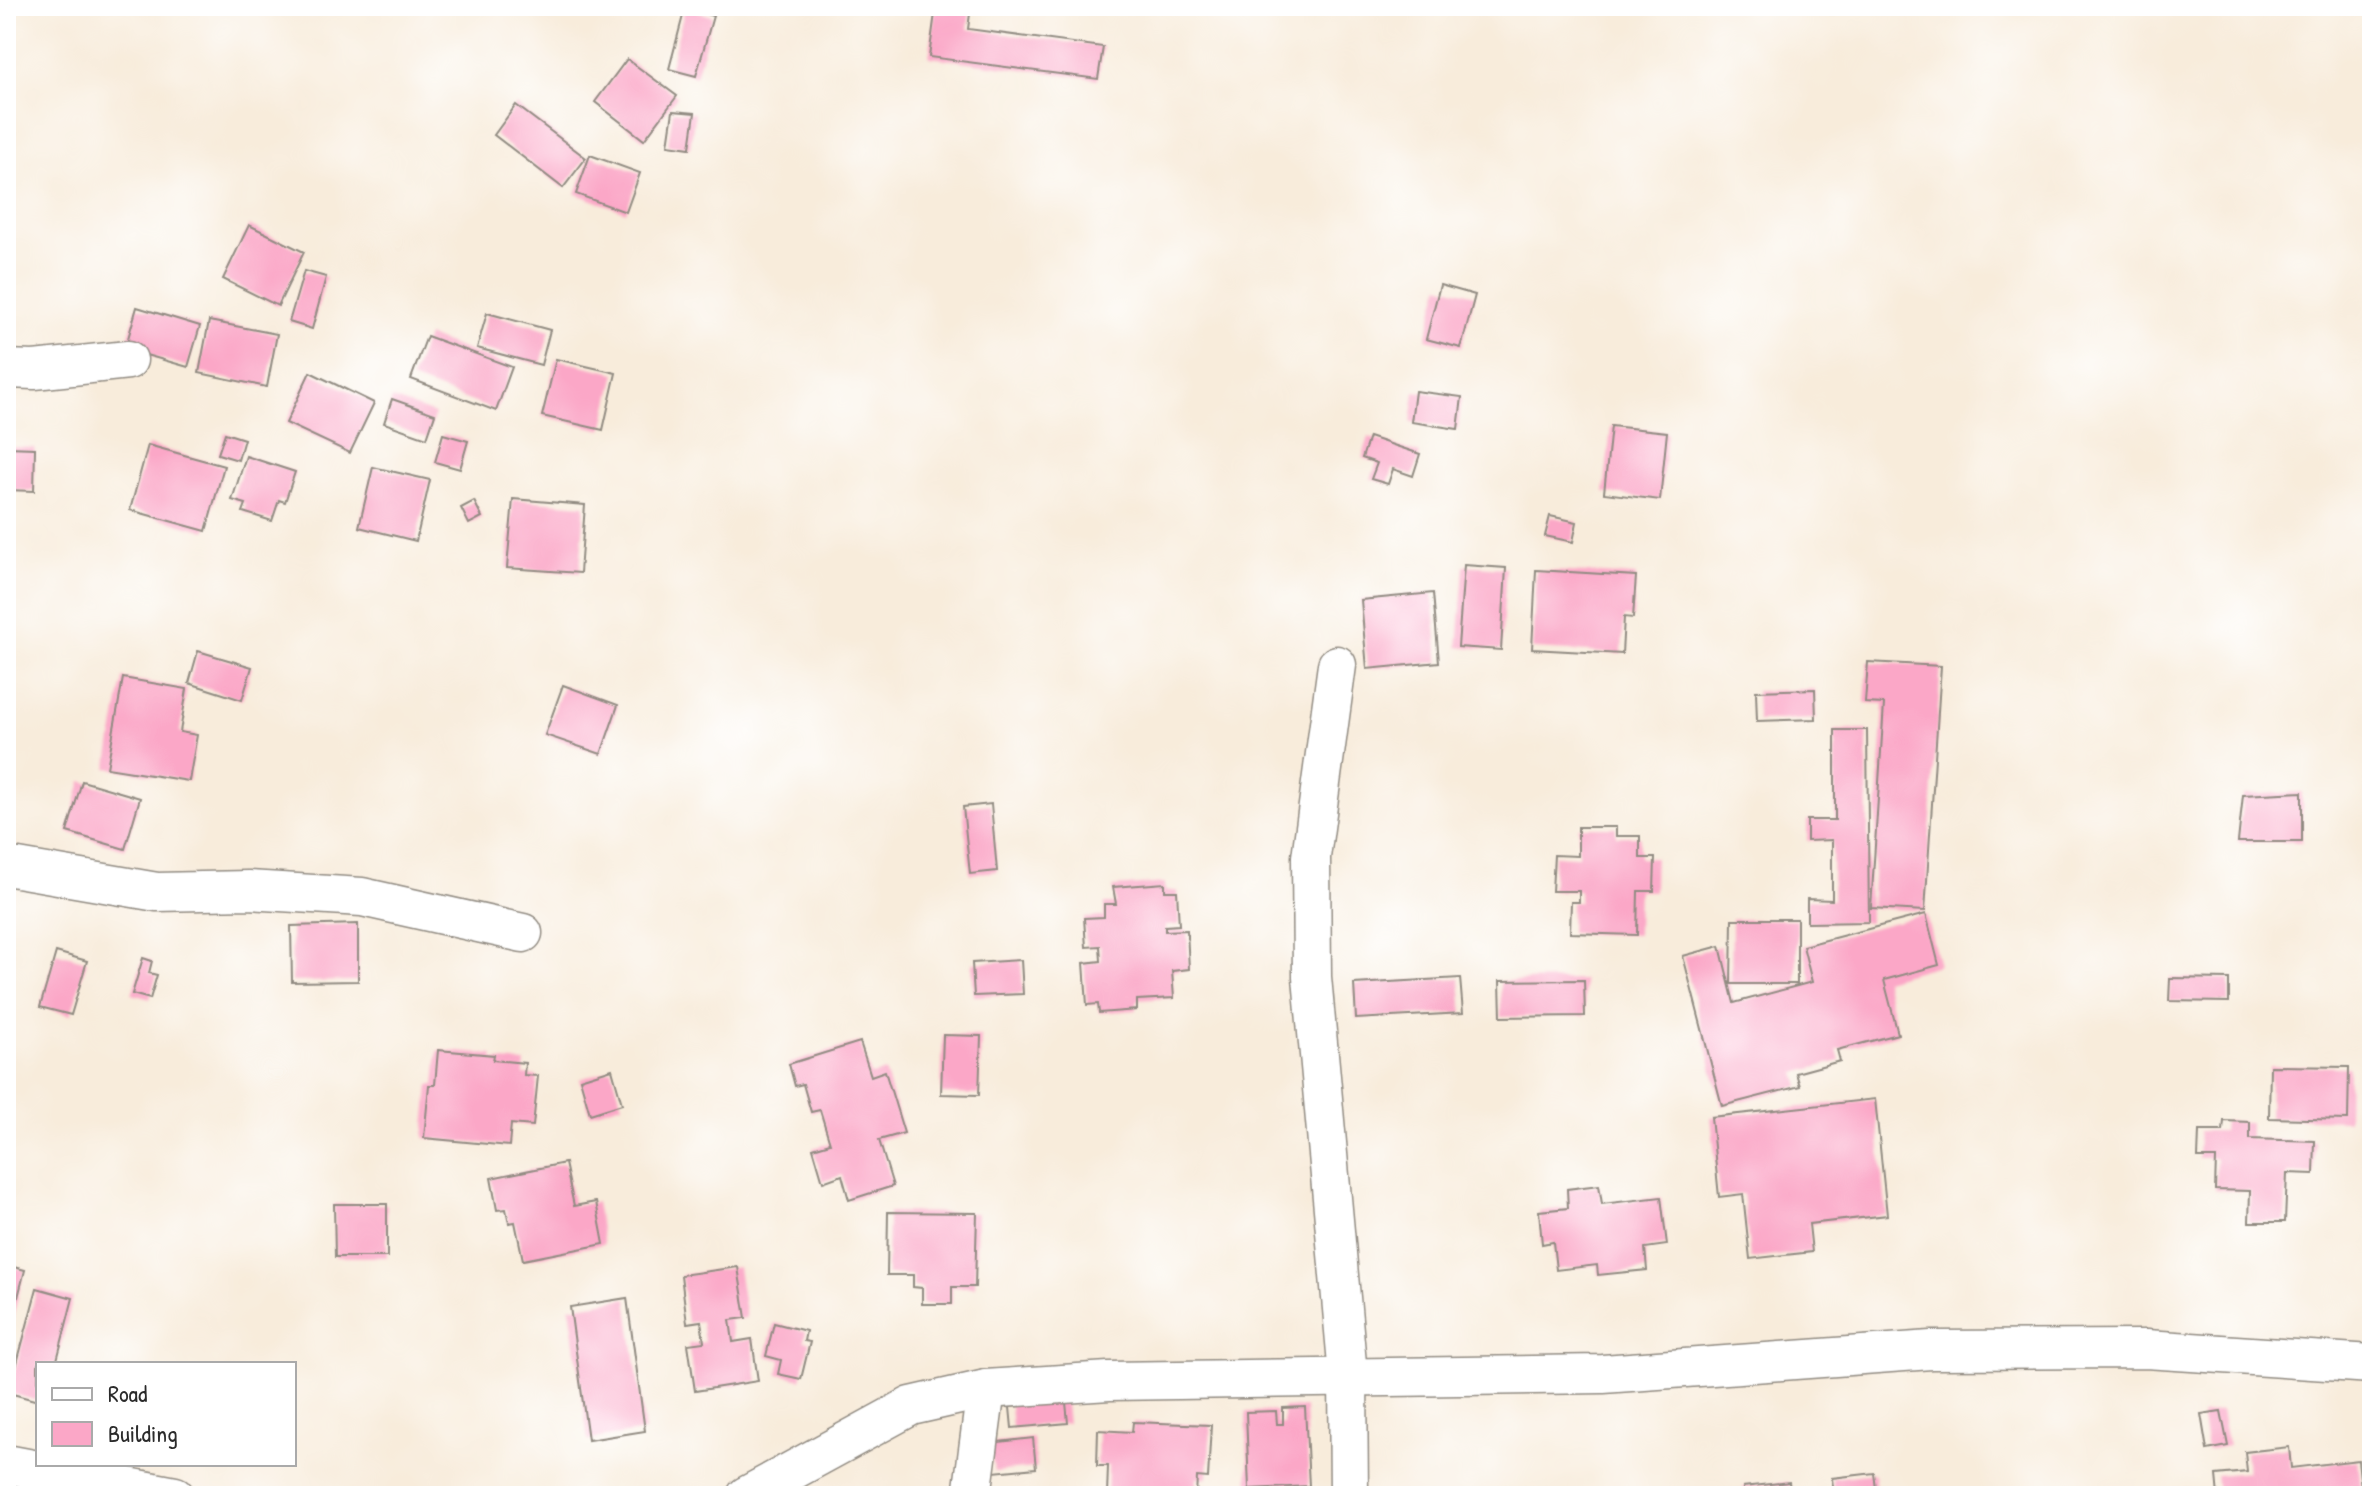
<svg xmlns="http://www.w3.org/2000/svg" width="2378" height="1502" font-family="'Patrick Hand',sans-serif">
<rect width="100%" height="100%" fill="#fff"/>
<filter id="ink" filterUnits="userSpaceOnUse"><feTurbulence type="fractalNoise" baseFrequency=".0125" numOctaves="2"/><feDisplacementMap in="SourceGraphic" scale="16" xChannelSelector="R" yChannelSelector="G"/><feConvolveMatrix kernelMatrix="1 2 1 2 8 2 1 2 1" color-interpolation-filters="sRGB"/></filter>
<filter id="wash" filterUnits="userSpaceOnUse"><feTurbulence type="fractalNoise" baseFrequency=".006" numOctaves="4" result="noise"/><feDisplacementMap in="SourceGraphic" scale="32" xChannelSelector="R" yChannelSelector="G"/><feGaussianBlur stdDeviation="1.8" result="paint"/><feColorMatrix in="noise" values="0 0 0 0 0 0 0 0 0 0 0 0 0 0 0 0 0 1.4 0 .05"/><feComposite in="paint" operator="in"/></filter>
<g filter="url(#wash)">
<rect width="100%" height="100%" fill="#f8ecdb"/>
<g id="blocks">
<g fill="#fba7c7">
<polygon points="936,6 971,6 968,29 1103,47 1098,79 929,57"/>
<polygon points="685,8 713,16 696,76 669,69"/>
<polygon points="627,59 677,96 644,140 595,102"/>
<polygon points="516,105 586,158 563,188 494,135"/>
<polygon points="673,111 695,113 690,148 668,145"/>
<polygon points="590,155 640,173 626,212 576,194"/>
<polygon points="249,225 304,252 278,306 223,279"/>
<polygon points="304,271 326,277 312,329 289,322"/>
<polygon points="1440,285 1475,295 1461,348 1426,339"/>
<polygon points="137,307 200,326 188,367 125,349"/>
<polygon points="487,313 550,330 541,365 477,348"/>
<polygon points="209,321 277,334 267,387 199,373"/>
<polygon points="427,336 512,367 496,411 411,379"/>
<polygon points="556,359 616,373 603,430 542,416"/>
<polygon points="310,372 374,403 350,453 286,423"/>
<polygon points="1415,391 1462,397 1458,429 1411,422"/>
<polygon points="6,394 15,396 7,429 6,429"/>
<polygon points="392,399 435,414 427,438 384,423"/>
<polygon points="1611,426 1667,432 1660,500 1604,493"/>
<polygon points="225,433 244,439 238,460 218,454"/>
<polygon points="443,434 468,441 460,469 435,462"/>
<polygon points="1369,437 1420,454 1413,476 1393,469 1388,484 1371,479 1377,463 1362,458"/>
<polygon points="148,445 224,466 206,531 130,510"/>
<polygon points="6,447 35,448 34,491 6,490"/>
<polygon points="246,456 295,472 285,502 279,500 272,521 243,512 246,504 232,500"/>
<polygon points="373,467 430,480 416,541 359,527"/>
<polygon points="513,499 585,505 580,573 507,568"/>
<polygon points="474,501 482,517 469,524 461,508"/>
<polygon points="1550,516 1577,522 1573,542 1545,536"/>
<polygon points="1464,565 1506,568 1501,650 1458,647"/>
<polygon points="1536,570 1636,576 1633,618 1624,617 1622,654 1532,649"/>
<polygon points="1433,593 1439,662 1367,669 1361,600"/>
<polygon points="198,651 252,667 242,700 189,683"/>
<polygon points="1868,662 1941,666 1925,911 1871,908 1884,704 1865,703"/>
<polygon points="123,678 187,689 180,732 197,735 189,781 107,768"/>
<polygon points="563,685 618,705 601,754 545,735"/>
<polygon points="1815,689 1816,719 1757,721 1756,691"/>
<polygon points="1835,730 1867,730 1869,922 1807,923 1807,899 1832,900 1832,840 1807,841 1807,820 1835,820"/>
<polygon points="82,781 140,798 125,849 67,832"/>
<polygon points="2302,792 2302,842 2238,842 2243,795"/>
<polygon points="991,804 997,871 970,874 963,807"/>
<polygon points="1578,827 1616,827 1616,836 1640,836 1640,858 1655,858 1654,891 1638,891 1637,935 1570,933 1571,902 1579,902 1579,891 1552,891 1554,855 1578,856"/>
<polygon points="1165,883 1165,891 1177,891 1179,925 1165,926 1165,931 1187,930 1189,969 1172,971 1174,998 1137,1000 1137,1010 1099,1013 1098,1004 1087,1005 1084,963 1101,961 1100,946 1086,947 1084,918 1104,917 1104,904 1116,904 1113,887"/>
<polygon points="1926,914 1939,965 1884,980 1898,1034 1837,1050 1840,1061 1796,1073 1800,1086 1722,1106 1683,956 1720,946 1734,1003 1812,982 1803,946"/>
<polygon points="1732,919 1797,919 1797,984 1731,984"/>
<polygon points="358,924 358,981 292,982 291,926"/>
<polygon points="56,952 87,961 71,1015 40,1007"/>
<polygon points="143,958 152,961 149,973 157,975 150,999 132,994"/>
<polygon points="1021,960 1023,994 974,996 972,963"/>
<polygon points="1460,978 1463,1013 1356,1019 1354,984"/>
<polygon points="2170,978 2229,979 2229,1002 2169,1001"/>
<polygon points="1584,980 1585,1016 1501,1017 1500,981"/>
<polygon points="943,1035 981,1036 979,1095 941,1094"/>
<polygon points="860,1042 871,1076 885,1071 904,1133 879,1140 893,1186 849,1200 842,1175 823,1182 813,1148 830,1143 820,1110 811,1112 803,1084 795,1086 789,1064"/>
<polygon points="438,1050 494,1055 493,1060 525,1063 524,1075 538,1076 533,1126 511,1124 509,1146 424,1138 429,1085 435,1085"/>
<polygon points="2270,1066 2349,1067 2348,1120 2269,1118"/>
<polygon points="612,1069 622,1104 590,1114 580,1079"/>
<polygon points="1875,1099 1887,1215 1809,1224 1812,1252 1750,1259 1743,1194 1719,1197 1711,1117"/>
<polygon points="2224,1121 2250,1122 2250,1139 2315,1141 2314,1174 2287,1173 2285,1222 2249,1222 2250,1191 2215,1190 2216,1158 2198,1158 2199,1131 2223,1131"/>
<polygon points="565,1163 574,1206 596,1202 604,1244 523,1260 515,1222 509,1223 506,1209 497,1210 491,1178"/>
<polygon points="1599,1185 1602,1204 1661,1197 1667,1245 1645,1248 1647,1270 1598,1275 1597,1265 1556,1270 1553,1242 1542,1244 1539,1211 1568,1208 1567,1189"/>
<polygon points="334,1204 387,1204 387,1257 335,1257"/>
<polygon points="888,1212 977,1213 975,1287 952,1287 952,1304 922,1304 922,1288 913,1287 913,1275 887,1275"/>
<polygon points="6,1265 25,1270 7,1340 6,1340"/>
<polygon points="738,1267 746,1318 730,1320 733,1342 752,1339 758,1381 695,1391 688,1344 704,1342 701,1321 687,1323 681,1275"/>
<polygon points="37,1288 73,1298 56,1364 38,1364 38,1401 9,1393"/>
<polygon points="627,1298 645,1431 588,1440 570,1307"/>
<polygon points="774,1323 806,1331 804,1341 810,1342 801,1379 778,1374 781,1360 766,1356"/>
<polygon points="1065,1392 1068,1423 1012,1428 1009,1397"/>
<polygon points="1305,1407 1309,1486 1249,1489 1246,1412 1276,1411 1277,1424 1283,1424 1283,1408"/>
<polygon points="2221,1411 2228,1446 2207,1450 2201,1414"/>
<polygon points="1133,1422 1211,1425 1208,1478 1197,1477 1196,1496 1107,1496 1108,1466 1097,1466 1098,1430 1132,1432"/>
<polygon points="1033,1438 1036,1468 994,1472 990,1443"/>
<polygon points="2289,1447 2291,1468 2358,1460 2362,1496 2218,1496 2216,1475 2247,1472 2245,1452"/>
<polygon points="1874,1473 1877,1496 1834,1496 1832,1478"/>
<polygon points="1789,1482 1791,1496 1743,1496 1743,1487"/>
</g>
</g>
</g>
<g filter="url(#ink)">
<use href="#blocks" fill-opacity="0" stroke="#928c83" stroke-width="2"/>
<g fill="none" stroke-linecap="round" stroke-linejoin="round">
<g stroke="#928c83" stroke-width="41">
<g id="minor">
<polyline points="6,369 34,370 128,360"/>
<polyline points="1337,665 1311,857 1312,977 1348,1375 1349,1496"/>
<polyline points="6,866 157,892 248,890 362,897 523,933"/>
<polyline points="6,1464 175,1496"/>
<polyline points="746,1496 911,1406 986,1389 1109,1381 1603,1374 1931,1350 2146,1349 2372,1364"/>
<polyline points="972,1496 986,1389"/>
</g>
</g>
<use href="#minor" stroke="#fff" stroke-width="38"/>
</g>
</g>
<rect width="2378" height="1502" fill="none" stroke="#fff" stroke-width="32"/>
<rect x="36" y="1362" width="260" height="104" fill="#ffffff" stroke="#aaaaaa" stroke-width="2"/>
<rect x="52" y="1388" width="40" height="12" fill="#ffffff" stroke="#aaaaaa" stroke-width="2"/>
<text x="108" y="1402" font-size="24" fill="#2b2b2b">Road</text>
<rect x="52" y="1422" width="40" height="24" fill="#fba7c7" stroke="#aaaaaa" stroke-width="2"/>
<text x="108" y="1442" font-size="24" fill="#2b2b2b">Building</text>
</svg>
